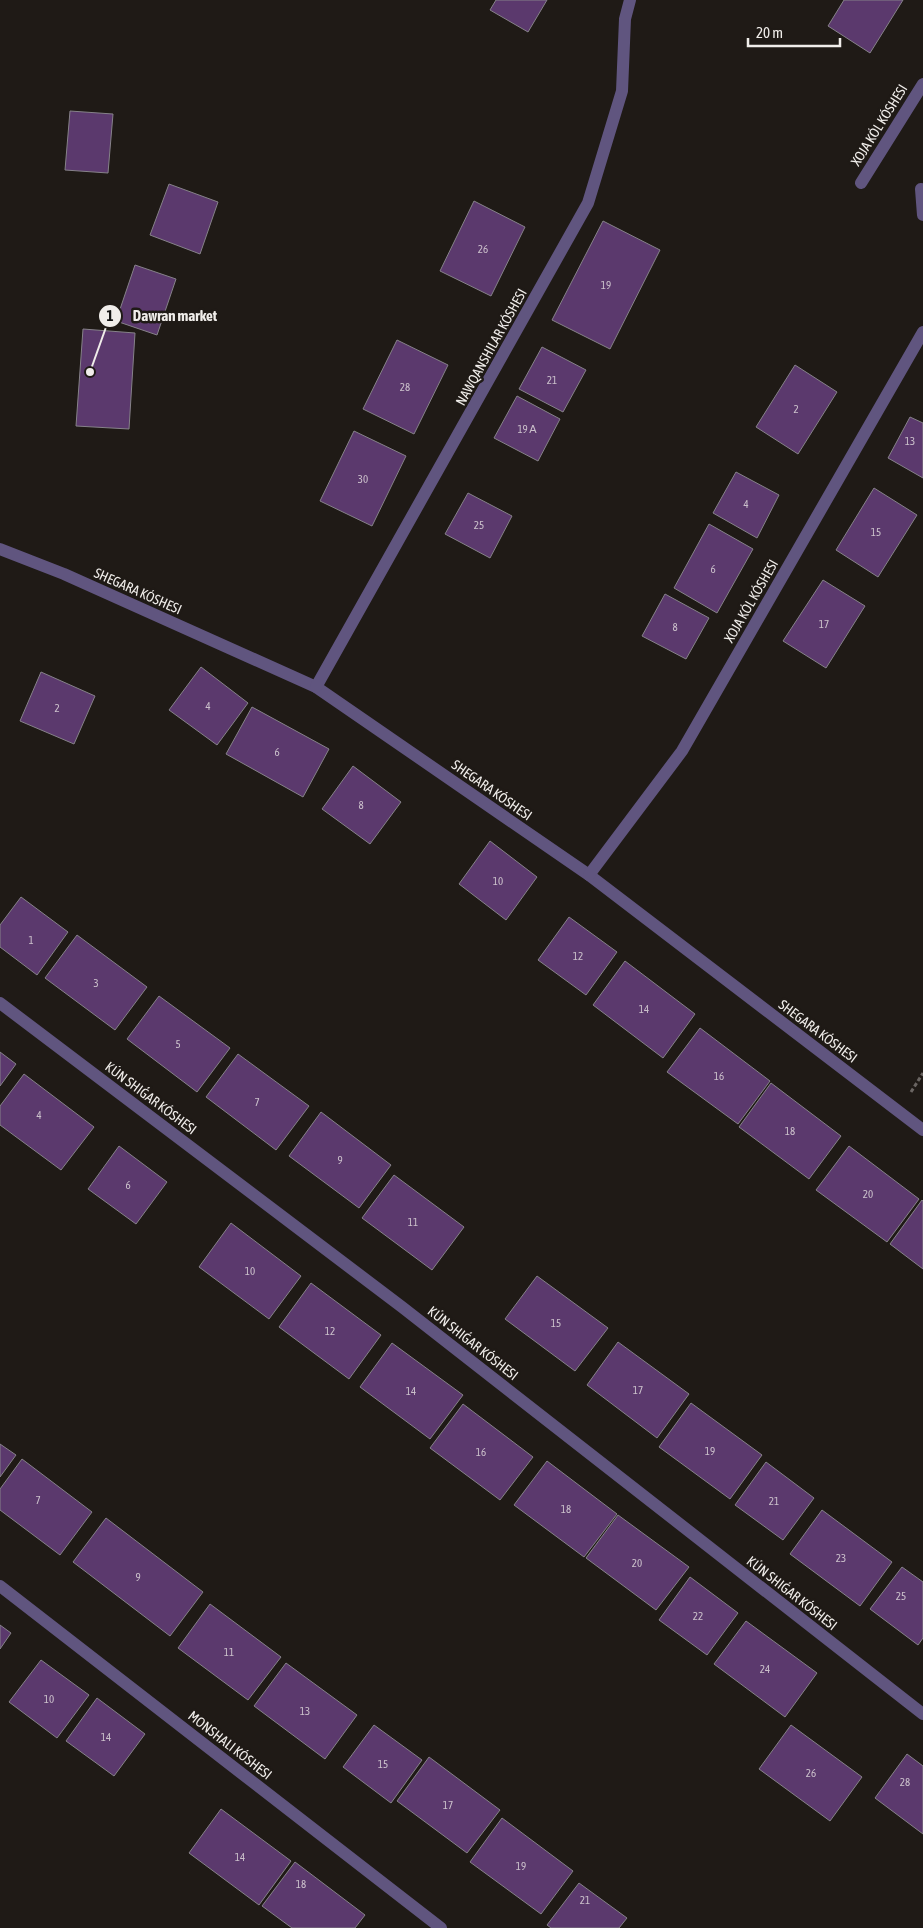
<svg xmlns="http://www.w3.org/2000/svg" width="923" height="1928" font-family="'Asap Condensed',sans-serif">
<rect width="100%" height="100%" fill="#1f1a16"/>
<g fill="#5b396d" stroke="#868289">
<polygon points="496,0 547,0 528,32 490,10"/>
<polygon points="844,0 903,0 870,53 828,26"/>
<polygon points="70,111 113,114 108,173 65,170"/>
<polygon points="169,184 218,202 200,254 150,235"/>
<polygon points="474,201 525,227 491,296 440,271"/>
<polygon points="603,221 660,250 610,349 552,320"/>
<polygon points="135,265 176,279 157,335 116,321"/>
<polygon points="83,329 135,333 129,429 76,426"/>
<polygon points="397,340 448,365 414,434 363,409"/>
<polygon points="542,347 586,370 563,412 519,389"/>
<polygon points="795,365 837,392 798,454 756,427"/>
<polygon points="517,396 560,419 538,461 494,438"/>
<polygon points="910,417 923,423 923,478 888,458"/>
<polygon points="354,431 406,456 372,526 320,501"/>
<polygon points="736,472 779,495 757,538 713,513"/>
<polygon points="874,488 917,515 878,577 836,550"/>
<polygon points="468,493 512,516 490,558 445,534"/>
<polygon points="709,524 753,549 717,613 674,588"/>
<polygon points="823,580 865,606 826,668 783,641"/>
<polygon points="665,594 709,618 686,659 642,636"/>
<polygon points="201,667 248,703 217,745 169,710"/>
<polygon points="41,672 95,696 74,744 20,721"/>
<polygon points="252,707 329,749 303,797 226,754"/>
<polygon points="353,766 401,802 370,844 322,809"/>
<polygon points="490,841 537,877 506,920 459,884"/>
<polygon points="21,897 68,932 37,975 0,947 0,925"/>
<polygon points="569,917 617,952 586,995 538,960"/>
<polygon points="77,935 147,987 115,1030 45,978"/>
<polygon points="625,961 695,1014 663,1058 593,1005"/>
<polygon points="159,996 230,1048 197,1092 127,1039"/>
<polygon points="700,1028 770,1081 738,1124 667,1072"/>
<polygon points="0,1052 16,1064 0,1086"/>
<polygon points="238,1054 309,1106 276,1150 206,1097"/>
<polygon points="24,1074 94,1127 61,1170 0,1125 0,1106"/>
<polygon points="771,1083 841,1136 809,1179 739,1127"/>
<polygon points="321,1112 391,1165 359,1208 289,1156"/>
<polygon points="119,1146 167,1182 136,1224 88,1189"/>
<polygon points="849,1146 919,1199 887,1242 816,1190"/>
<polygon points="394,1175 464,1227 432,1270 362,1218"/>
<polygon points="922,1200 923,1201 923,1269 890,1244"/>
<polygon points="231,1223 301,1276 269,1319 199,1267"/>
<polygon points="537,1276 608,1328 575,1371 505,1319"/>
<polygon points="311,1283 381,1335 349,1379 279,1327"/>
<polygon points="618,1342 689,1394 657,1438 587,1385"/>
<polygon points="392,1343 463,1395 430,1439 360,1387"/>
<polygon points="691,1403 762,1455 730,1499 659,1447"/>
<polygon points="463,1404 533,1457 500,1500 430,1448"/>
<polygon points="0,1444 16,1455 0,1477"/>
<polygon points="22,1459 92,1512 60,1555 0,1510 0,1489"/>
<polygon points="547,1461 617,1514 584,1557 514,1505"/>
<polygon points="766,1462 814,1498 783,1540 735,1505"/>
<polygon points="822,1510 892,1562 860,1606 790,1554"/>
<polygon points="618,1515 689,1567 656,1610 586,1558"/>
<polygon points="106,1518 203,1592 170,1636 73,1562"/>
<polygon points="902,1567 923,1582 923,1638 918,1645 870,1609"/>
<polygon points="690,1577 738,1613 707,1655 659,1620"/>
<polygon points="210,1604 281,1657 248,1700 178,1648"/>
<polygon points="746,1621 817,1673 785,1717 714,1664"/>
<polygon points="0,1625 11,1633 0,1649"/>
<polygon points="41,1660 89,1695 57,1738 9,1702"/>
<polygon points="286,1663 357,1715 325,1759 254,1706"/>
<polygon points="97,1698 145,1734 114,1776 66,1741"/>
<polygon points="374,1725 422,1760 391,1803 343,1767"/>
<polygon points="791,1725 862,1777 830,1821 759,1769"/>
<polygon points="907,1754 923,1766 923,1834 875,1798"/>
<polygon points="429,1757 500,1810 467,1853 397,1801"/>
<polygon points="221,1809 291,1861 259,1905 189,1853"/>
<polygon points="502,1818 573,1871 541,1914 470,1862"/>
<polygon points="295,1862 365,1915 355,1928 292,1928 262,1906"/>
<polygon points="579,1883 627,1918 619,1928 551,1928 547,1925"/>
</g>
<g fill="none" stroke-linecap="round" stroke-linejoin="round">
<polyline stroke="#6a6562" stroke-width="3" stroke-dasharray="4 2.5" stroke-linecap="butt" points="911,1092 923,1073"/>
<g stroke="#60557f" stroke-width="12">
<polyline points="861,183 923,84"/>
<polyline points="921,189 923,215"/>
<polyline points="0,549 64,574 316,687 589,875 923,1130"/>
<polyline points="316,687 588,203 622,91 625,19 630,0"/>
<polyline points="589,875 682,751 923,332"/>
<polyline points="0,1003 402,1307 923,1714"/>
<polyline points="0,1586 441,1928"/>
</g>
</g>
<g text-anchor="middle" stroke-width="5" stroke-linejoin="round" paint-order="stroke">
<g font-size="11" fill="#cbc0cb">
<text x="483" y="253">26</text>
<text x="606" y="289">19</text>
<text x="552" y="384">21</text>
<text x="405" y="391">28</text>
<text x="796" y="413">2</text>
<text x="527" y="433">19 А</text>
<text x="910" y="445">13</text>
<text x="363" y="483">30</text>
<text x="746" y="508">4</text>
<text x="479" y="529">25</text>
<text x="876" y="536">15</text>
<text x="713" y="573">6</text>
<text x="824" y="628">17</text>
<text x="675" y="631">8</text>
<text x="208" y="710">4</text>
<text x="57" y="712">2</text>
<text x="277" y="756">6</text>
<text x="361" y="809">8</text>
<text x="498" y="885">10</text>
<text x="31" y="944">1</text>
<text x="578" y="960">12</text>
<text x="96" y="987">3</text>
<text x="644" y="1013">14</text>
<text x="178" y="1048">5</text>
<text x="719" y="1080">16</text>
<text x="257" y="1106">7</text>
<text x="39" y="1119">4</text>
<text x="790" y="1135">18</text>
<text x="340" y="1164">9</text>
<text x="128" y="1189">6</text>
<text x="868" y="1198">20</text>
<text x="413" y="1226">11</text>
<text x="250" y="1275">10</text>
<text x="556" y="1327">15</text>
<text x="330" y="1335">12</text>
<text x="638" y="1394">17</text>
<text x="411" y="1395">14</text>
<text x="710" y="1455">19</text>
<text x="481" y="1456">16</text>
<text x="38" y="1504">7</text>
<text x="774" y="1505">21</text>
<text x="566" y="1513">18</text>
<text x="841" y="1562">23</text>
<text x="637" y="1567">20</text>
<text x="138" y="1581">9</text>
<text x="901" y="1600">25</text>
<text x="698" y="1620">22</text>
<text x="229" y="1656">11</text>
<text x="765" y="1673">24</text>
<text x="49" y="1703">10</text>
<text x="305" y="1715">13</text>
<text x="106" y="1741">14</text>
<text x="383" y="1768">15</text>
<text x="811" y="1777">26</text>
<text x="905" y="1786">28</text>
<text x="448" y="1809">17</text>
<text x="240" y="1861">14</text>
<text x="521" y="1870">19</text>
<text x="301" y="1888">18</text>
<text x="585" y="1904">21</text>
</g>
<g font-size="14" fill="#f0edea" stroke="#1f1a16">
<text transform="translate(879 125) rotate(-58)" y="5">XOJA KÓL KÓSHESI</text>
<text transform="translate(491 347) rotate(-61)" y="5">NAWQANSHILAR KÓSHESI</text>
<text transform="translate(138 591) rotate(24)" y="5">SHEGARA KÓSHESI</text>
<text transform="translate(751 601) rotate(-60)" y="5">XOJA KÓL KÓSHESI</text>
<text transform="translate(492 790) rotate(35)" y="5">SHEGARA KÓSHESI</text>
<text transform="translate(818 1031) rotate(37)" y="5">SHEGARA KÓSHESI</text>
<text transform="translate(151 1098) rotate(37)" y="5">KÚN SHIǴAR KÓSHESI</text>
<text transform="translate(473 1343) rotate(38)" y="5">KÚN SHIǴAR KÓSHESI</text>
<text transform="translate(792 1593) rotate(38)" y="5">KÚN SHIǴAR KÓSHESI</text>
<text transform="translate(230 1745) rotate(38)" y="5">MONSHALI KÓSHESI</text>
</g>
</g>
<path fill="none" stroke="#f0edea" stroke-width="2" d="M90 372L110 316"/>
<g fill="#f0edea" stroke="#1f1a16" stroke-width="2">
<circle cx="90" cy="372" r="5"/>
<circle cx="110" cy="316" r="12"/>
</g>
<g font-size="15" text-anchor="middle" font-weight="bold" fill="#111">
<text x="110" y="321">1</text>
</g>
<g font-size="15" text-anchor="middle" font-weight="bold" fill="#f0edea" stroke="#1f1a16" stroke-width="5" stroke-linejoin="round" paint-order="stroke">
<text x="175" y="321">Dawran market</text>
</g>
<path d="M748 38v8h92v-8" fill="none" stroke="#f0edea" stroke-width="2.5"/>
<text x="756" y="38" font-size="15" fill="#f0edea" stroke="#1f1a16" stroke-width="4" paint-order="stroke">20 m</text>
</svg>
